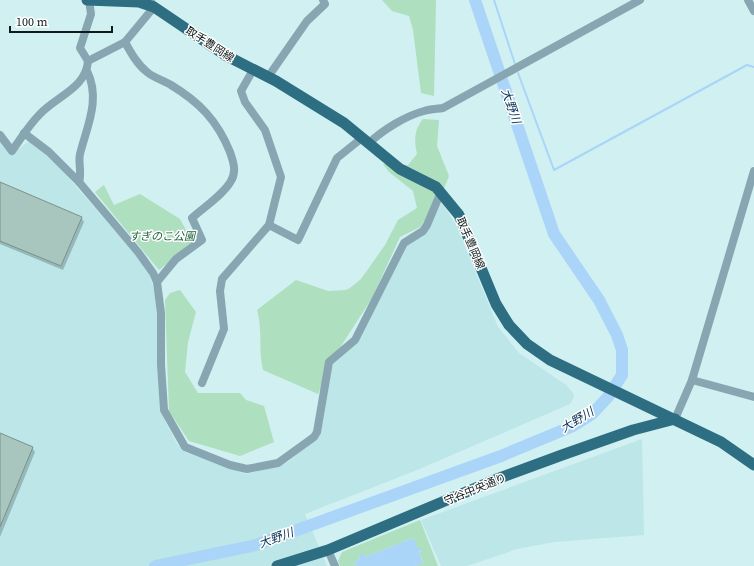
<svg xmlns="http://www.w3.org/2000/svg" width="754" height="566" font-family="'Source Serif 4','Noto Sans JP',serif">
<rect width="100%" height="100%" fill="#d0f0f1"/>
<g fill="#bde6e8">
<polygon points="0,140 11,155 29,141 54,161 139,259 149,273 155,293 158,317 157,364 160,411 177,444 185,452 246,474 279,466 288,462 318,438 333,363 358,342 407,246 426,233 442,202 457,227 498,327 519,353 566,385 574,394 573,399 570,404 417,470 305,514 327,566 0,566"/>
<polygon points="642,439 644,535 554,542 517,549 467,566 441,566 421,520"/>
</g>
<g fill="#aedfbe">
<polygon points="382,0 436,0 434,96 421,93 413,30 409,16 392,11"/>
<path d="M423 119 439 120 437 146 449 176 439 201 420 227 400 237 372 298 332 360 318 394 263 370C258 350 263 330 257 310L296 280 328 291 346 290 350 288 361 279 385 245 398 220 417 208 413 191 389 172 383 164 408 165 417 154C414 140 414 130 423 119Z"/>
<polygon points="104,185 114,205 140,194 180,219 193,243 159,270 95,192"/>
<polygon points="180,290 196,312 188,342 185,372 198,393 240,393 246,400 264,406 274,442 240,456 189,441 169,411 165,300 170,293"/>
<polygon points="420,520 438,566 415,566 423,562 419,552 422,551 418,550 413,538 365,557 359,555 360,559 353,563 358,566 340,566 338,561 342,552"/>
</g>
<polygon fill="#aad5f9" points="413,538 418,549 421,548 422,550 419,552 423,563 415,566 358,566 353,563 360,559 359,555 364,553 365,557"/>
<g fill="#0003">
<polygon points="0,183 81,217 84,222 63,270 0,244"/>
<polygon points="0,434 32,447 35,452 0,537"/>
</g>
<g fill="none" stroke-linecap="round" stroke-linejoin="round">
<g stroke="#aad5f9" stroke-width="2">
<polyline points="494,0 515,64"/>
<polyline points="518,73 554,170 747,65 754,67"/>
</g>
<polyline stroke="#aad5f9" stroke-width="12" points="155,566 256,545 501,456 573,426 592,414 608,397 622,375 622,350 617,335 599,300 554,234 475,0"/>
</g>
<g fill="#a9c6be" stroke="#77938b">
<polygon points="0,182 82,217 61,266 0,241"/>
<polygon points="0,433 33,447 0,527"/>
</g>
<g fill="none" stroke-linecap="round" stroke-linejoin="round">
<g stroke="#87a6b1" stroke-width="8">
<polyline points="748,0 754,11"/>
<path d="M125 42C131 53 137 64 147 72 154 78 163 80 171 85 199 102 217 120 230 152 233 161 237 171 231 181 223 195 204 207 192 218L202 240 176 259 157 282"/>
<polyline points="88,61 80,48 91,14 89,0"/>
<polyline points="268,77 307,21 325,4 323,0"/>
<polyline points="24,133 49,152 79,182 138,252 153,273 157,282 161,313 161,365 164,410 185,447 230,465 247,469 278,463 314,437 317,432 329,362 355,340 404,243 423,231 427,225 441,192"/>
<path d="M0 135 12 151C21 138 29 125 40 114 57 96 86 88 88 61L125 42 154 7 150 0"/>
<path d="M369 143C383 130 405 116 424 111 430 109 437 109 443 108L640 0"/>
<path d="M79 182C82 172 78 163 80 154 87 126 101 99 87 71"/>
<polyline points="269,225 298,240 337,158 362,138"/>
<polyline points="692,380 754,397"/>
<polyline points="202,383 224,329 220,291 222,279 269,225 281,177 265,130 245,102 241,91 253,70"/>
<polyline points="675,419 692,380 754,171"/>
<polyline points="328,550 335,566"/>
</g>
<g stroke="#2d6e82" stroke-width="11">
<polyline points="87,0 139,2 154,7 225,55 276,81 344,123 400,169 436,187 459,215 496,304 509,325 527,344 550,360 721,442 754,465"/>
<polyline points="277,566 328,550 497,479 562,455 633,430 675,419"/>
</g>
</g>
<g text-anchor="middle" stroke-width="3" stroke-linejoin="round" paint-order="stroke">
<g font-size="11" fill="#0f1b1b" stroke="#fff">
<text transform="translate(210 44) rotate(33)" y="4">取手豊岡線</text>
<text transform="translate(471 243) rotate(67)" y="4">取手豊岡線</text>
<text transform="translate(475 489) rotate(-22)" y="4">守谷中央通り</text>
</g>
<g font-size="11" font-style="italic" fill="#1e633d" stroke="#fff">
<text x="162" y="240">すぎのこ公園</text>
</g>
<g font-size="12" font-style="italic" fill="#0b3553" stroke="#fff">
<text transform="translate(511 106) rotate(71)" y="4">大野川</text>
<text transform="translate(577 420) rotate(-31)" y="4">大野川</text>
<text transform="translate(276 538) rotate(-20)" y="4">大野川</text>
</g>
</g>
<path d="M10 26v6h102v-6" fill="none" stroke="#0f1b1b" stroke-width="2"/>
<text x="16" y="26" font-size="12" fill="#0f1b1b" stroke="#ffffff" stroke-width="3" paint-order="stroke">100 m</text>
</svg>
